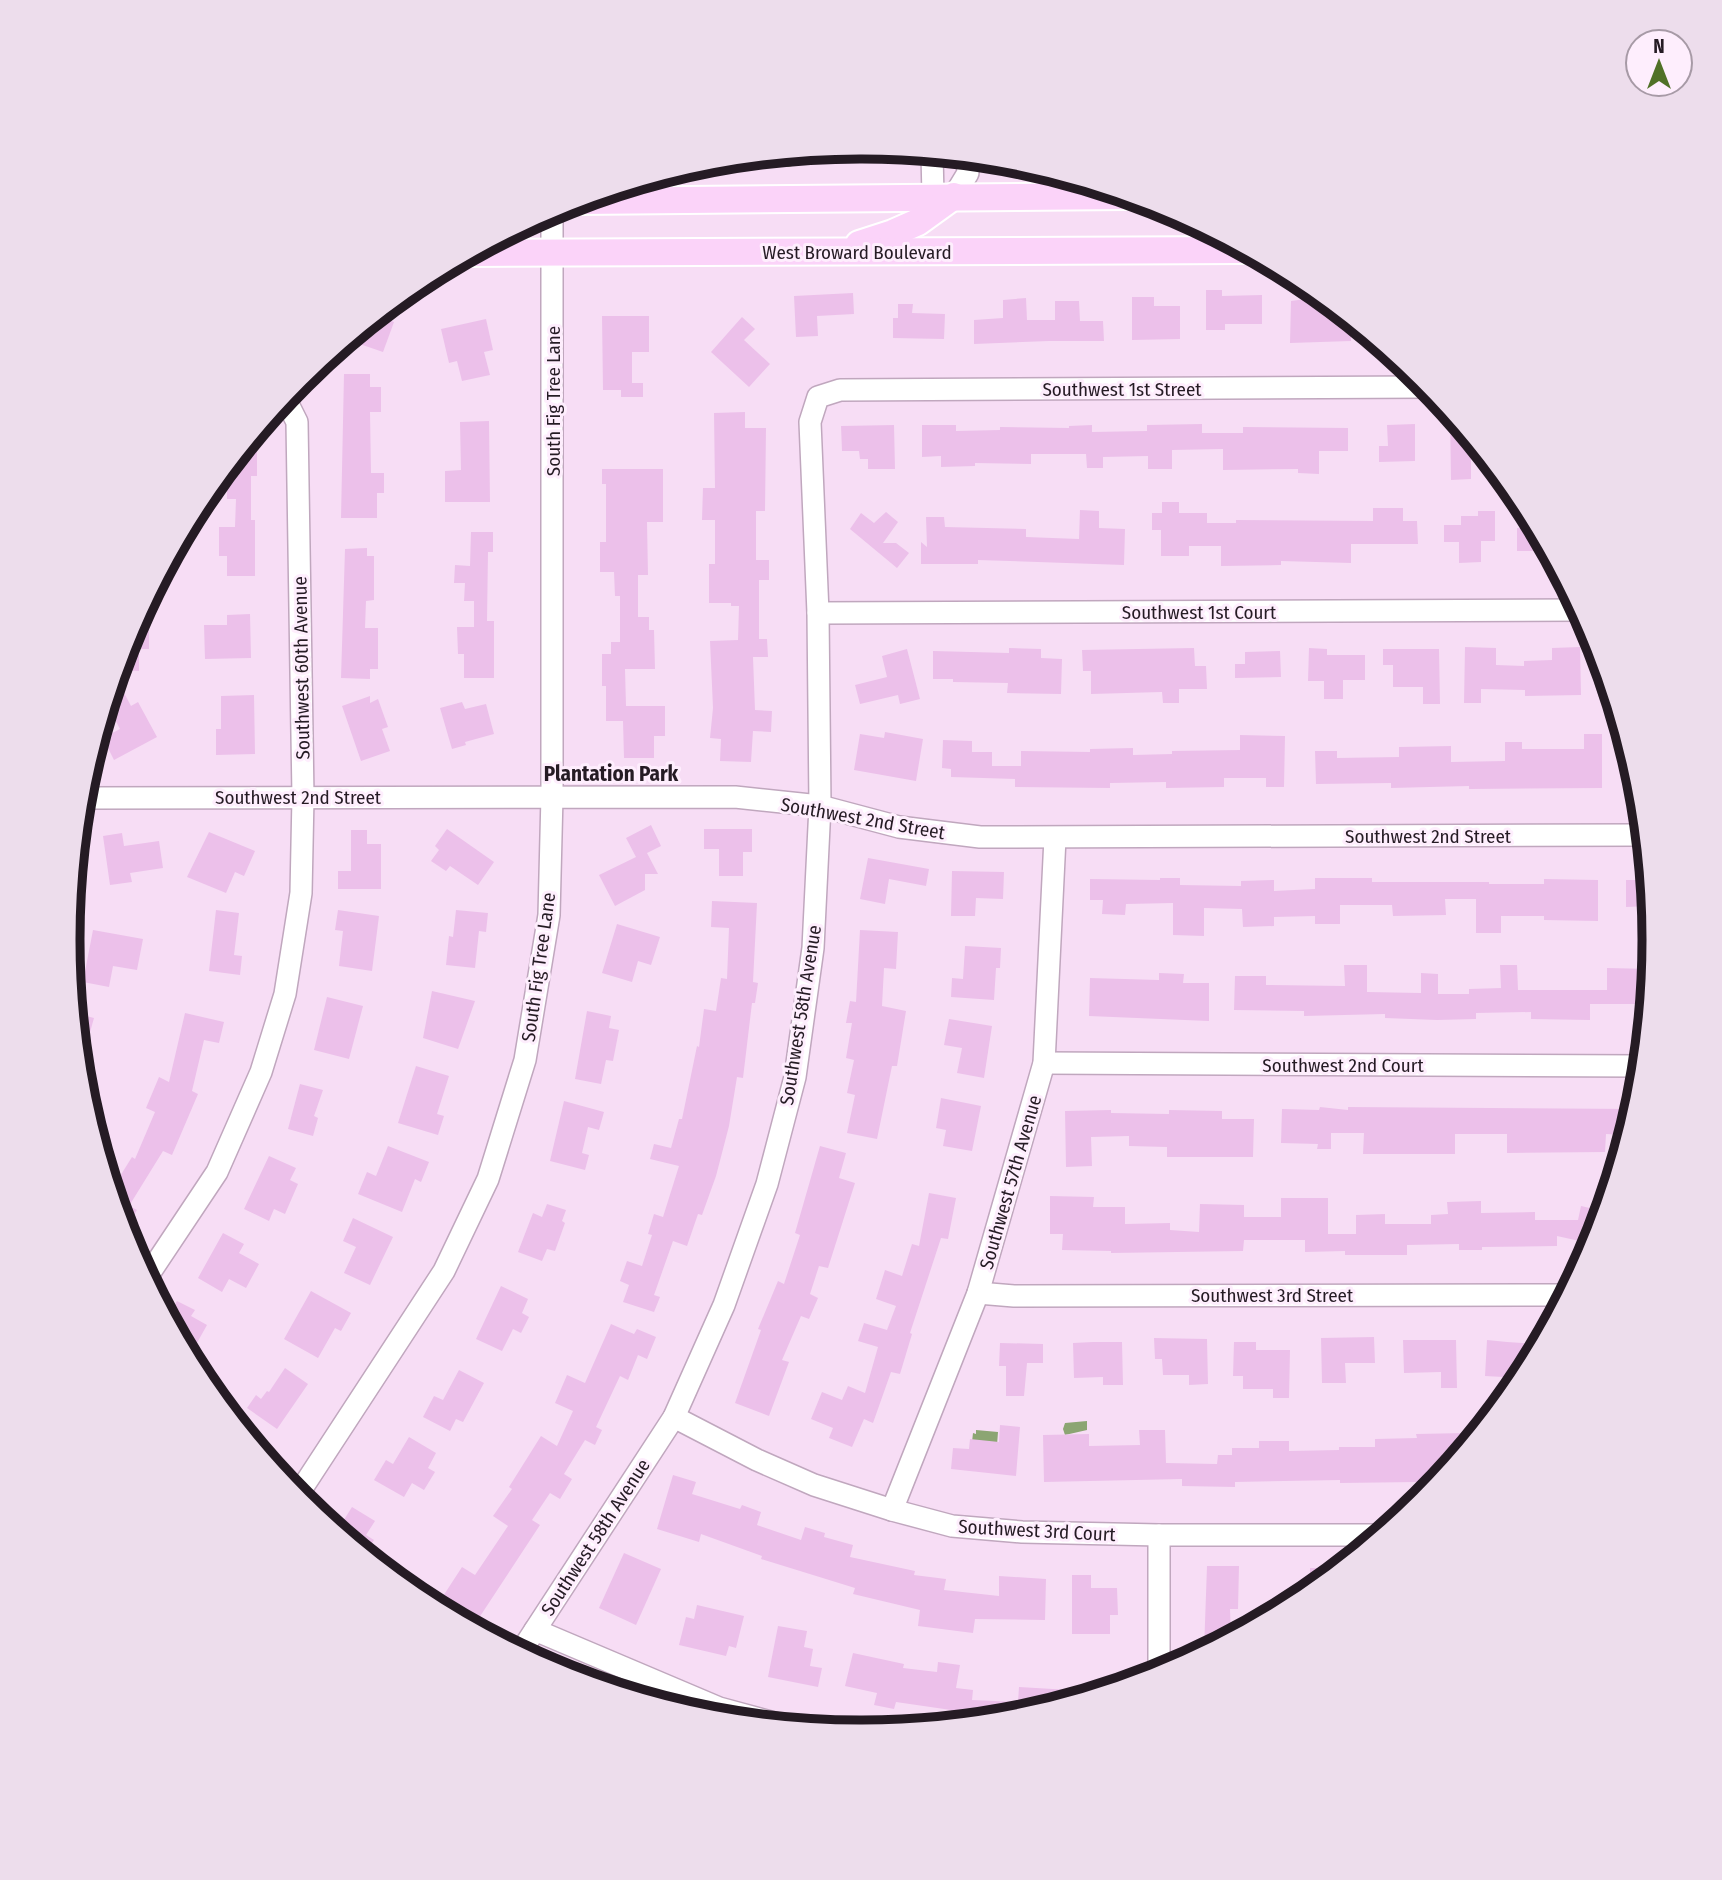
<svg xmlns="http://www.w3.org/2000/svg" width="1722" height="1880" font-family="'Fira Sans Condensed',sans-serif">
<rect width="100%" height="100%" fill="#f7ddf5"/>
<g fill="#8ca573">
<polygon points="1087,1421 1087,1430 1065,1435 1063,1429 1065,1423"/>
<polygon points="976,1430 998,1432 997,1445 972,1442 973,1433 976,1434"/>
</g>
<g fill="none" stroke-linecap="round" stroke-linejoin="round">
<polyline stroke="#8ca573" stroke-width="18" points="788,154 788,158"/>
</g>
<g fill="#ecc0ea">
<polygon points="1206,290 1222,290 1222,296 1262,295 1262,324 1225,324 1225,330 1206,330"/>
<polygon points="853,293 854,314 817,316 818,336 796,337 794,296"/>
<polygon points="1132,297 1154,297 1154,306 1180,306 1180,339 1132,340"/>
<polygon points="1026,298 1027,320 1055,320 1055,301 1079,301 1080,321 1103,321 1104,341 1049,341 974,344 974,320 1003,318 1003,300"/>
<polygon points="1313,298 1339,312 1371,338 1351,337 1351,341 1290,343 1291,301"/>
<polygon points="898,304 913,304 912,313 945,314 944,339 893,338 893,318 898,318"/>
<polygon points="378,316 394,322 383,352 348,340"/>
<polygon points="602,316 649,316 649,352 632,352 632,383 643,383 643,397 621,397 621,390 603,390"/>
<polygon points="742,317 755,329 744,340 770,364 749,387 711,352"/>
<polygon points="486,319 493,350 484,352 490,375 462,381 457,361 449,363 441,329"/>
<polygon points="344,374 370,374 370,387 381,387 381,412 370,412 371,473 384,473 384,493 377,493 377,518 341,518"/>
<polygon points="745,412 745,428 766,428 765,511 756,511 756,560 769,560 769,580 759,580 759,639 767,639 768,657 753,657 755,710 772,711 771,732 753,731 751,762 720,761 721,739 710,738 713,708 710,641 738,640 739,606 731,606 731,603 709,603 709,564 715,564 715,520 702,520 703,488 715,488 714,413"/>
<polygon points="1450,414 1484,456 1471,456 1471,479 1451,480"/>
<polygon points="489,421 490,502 445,502 445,471 461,470 460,422"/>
<polygon points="1202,424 1202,433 1243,433 1243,427 1348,428 1348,451 1319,451 1319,474 1298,473 1298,469 1223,470 1223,449 1172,450 1172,469 1148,469 1148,456 1103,457 1103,468 1087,468 1086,454 1031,454 1031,464 975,463 975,466 941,467 941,456 922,457 922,425 956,425 956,431 1000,430 1000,427 1069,428 1069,426 1092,425 1092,432 1147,431 1147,425"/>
<polygon points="1415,424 1415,461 1379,462 1379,446 1388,446 1387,425"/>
<polygon points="894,425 895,469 868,469 868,459 860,459 859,451 842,451 841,426"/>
<polygon points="257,433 257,476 251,476 251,520 255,520 255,576 227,576 227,556 219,556 219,527 235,527 236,499 227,499 227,469"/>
<polygon points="602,469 663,469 663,522 647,522 648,575 638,575 638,617 649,617 649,630 654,630 655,669 625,669 626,706 665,706 665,736 654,736 654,758 624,758 623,721 606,721 606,686 602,686 602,654 611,654 611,642 620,642 620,596 615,596 614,572 600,572 600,542 606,542 606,484 602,484"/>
<polygon points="1162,502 1179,502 1179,513 1207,513 1207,523 1236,523 1236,520 1373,521 1373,508 1403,508 1403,521 1417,521 1418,544 1351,544 1351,563 1281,561 1281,565 1221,566 1221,546 1189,546 1189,556 1161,556 1161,530 1152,530 1152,513 1162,513"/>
<polygon points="1080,510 1099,511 1099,528 1125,529 1124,565 978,560 978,564 921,564 921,542 927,547 926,517 944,517 945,527 1026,529 1026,537 1079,539"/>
<polygon points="1478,511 1495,511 1495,541 1481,541 1481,562 1459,563 1459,542 1444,542 1444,525 1461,525 1461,516 1478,516"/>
<polygon points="886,512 898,522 883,543 896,543 909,553 897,568 850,529 861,513 874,523"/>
<polygon points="1517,528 1536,528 1547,551 1517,551"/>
<polygon points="471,532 493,532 493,552 488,552 487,621 494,621 494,678 464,678 464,654 458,654 457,627 474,627 474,601 464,601 465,583 454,583 455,565 470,566"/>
<polygon points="367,548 367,556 374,556 374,600 366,601 365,628 378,628 378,669 370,669 370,679 341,678 345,549"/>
<polygon points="250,614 251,658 205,659 204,625 227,625 227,615"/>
<polygon points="139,618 139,624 149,624 149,649 139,649 139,671 118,670 129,636"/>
<polygon points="1465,647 1496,648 1496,665 1524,666 1524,661 1552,660 1552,648 1580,647 1581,695 1525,696 1525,690 1481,689 1481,703 1464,703"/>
<polygon points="1009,648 1041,649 1041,658 1062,659 1061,694 1007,693 1008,683 953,682 953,679 933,679 933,651 1009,653"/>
<polygon points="1194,648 1195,666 1206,666 1207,689 1179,689 1179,703 1163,703 1162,692 1091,694 1091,671 1083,671 1082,650"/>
<polygon points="1309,648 1327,649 1327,655 1365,655 1365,680 1343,680 1343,699 1324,699 1324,681 1308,681"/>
<polygon points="907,649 920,699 900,704 898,695 860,704 855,685 887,677 882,656"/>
<polygon points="1383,649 1439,649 1440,704 1423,704 1423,687 1393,687 1393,665 1383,665"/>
<polygon points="1280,651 1281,677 1235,678 1235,664 1245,664 1245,652"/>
<polygon points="122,689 131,706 138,702 157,737 114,760 103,738 120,729 108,706 111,695"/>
<polygon points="254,695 255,754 216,755 216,729 221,729 221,696"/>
<polygon points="370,696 370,703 378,699 388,727 382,729 390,751 361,761 342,706"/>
<polygon points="462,702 465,709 486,704 494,734 465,742 466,745 452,749 440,708"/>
<polygon points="885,732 923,739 916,781 854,770 860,734 884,738"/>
<polygon points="1584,734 1602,734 1602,788 1469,789 1469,786 1391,788 1391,783 1316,784 1315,751 1337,751 1337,758 1399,757 1399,747 1451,746 1451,762 1505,761 1505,742 1522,742 1522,749 1584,749"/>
<polygon points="1240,735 1285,736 1284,787 1266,787 1266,778 1224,778 1224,787 1166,788 1166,782 1110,783 1110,788 1015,787 1015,779 951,777 951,769 942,768 943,740 972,741 972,752 992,752 992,766 1021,766 1021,751 1090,752 1090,749 1133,748 1133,755 1172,754 1172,751 1240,750"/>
<polygon points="651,825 661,846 647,853 658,874 645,874 645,890 615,906 599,875 636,857 626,838"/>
<polygon points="447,829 494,862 478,885 450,866 446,871 431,861 439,850 435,846"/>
<polygon points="704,829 752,829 752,852 743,852 743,876 719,876 719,849 704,849"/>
<polygon points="351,830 367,830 367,844 381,844 381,889 338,889 338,871 351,871"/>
<polygon points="209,832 255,851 244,876 235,872 226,893 187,877"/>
<polygon points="122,833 124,846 159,841 163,868 130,873 132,882 110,885 103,836"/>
<polygon points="868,858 929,869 926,886 889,879 885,904 860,899"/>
<polygon points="952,871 1004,872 1003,899 976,898 975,916 951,916"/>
<polygon points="1160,878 1180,878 1180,885 1241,886 1241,881 1274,880 1274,891 1315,889 1315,878 1372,878 1372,882 1489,882 1489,884 1544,884 1544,879 1598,880 1598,921 1544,920 1544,916 1501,916 1501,933 1476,933 1476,899 1445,899 1446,915 1393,916 1392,905 1340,905 1340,924 1315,924 1315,916 1274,917 1274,926 1243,927 1242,909 1204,908 1204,936 1173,935 1173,903 1126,904 1125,915 1102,914 1103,900 1090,900 1090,879 1160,880"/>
<polygon points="1626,880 1648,880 1650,906 1626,907"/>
<polygon points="712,901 757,903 753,982 758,983 755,1003 752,1003 743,1078 737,1077 729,1126 716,1176 702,1215 698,1214 687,1246 673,1241 654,1295 660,1297 654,1312 623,1302 629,1285 620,1281 627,1261 642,1266 652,1235 648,1234 654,1214 663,1217 679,1166 650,1159 654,1144 671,1148 679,1119 682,1119 697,1046 699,1047 704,1009 716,1011 721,978 727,979 729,928 711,927"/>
<polygon points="216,910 239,913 234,955 242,956 240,975 209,971"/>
<polygon points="338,910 379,916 372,971 339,966 343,931 335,930"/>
<polygon points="456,910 488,913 486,932 479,931 475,968 446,965 449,936 453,937"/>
<polygon points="617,924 660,937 651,965 638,961 632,982 602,973"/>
<polygon points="93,930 143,939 137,970 113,966 109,987 83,982"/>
<polygon points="860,930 898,932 896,969 884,968 882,1006 906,1011 897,1066 892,1066 877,1139 847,1133 855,1095 847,1093 854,1060 846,1058 852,1023 846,1023 850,1001 856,1002"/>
<polygon points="965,946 1001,948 1000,968 996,968 994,1000 951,997 952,978 963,979"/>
<polygon points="1344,965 1367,965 1367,992 1421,993 1421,973 1438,974 1438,994 1469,994 1469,989 1501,988 1500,965 1517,965 1518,990 1607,990 1607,968 1651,969 1647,1004 1590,1004 1590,1020 1531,1019 1531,1012 1476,1013 1476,1019 1437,1020 1385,1018 1385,1014 1304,1016 1304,1011 1234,1010 1235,976 1266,976 1266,985 1345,986"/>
<polygon points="1159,973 1184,974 1183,983 1209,983 1209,1021 1089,1016 1090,978 1159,980"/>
<polygon points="432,991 475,1001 458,1049 423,1038"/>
<polygon points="327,997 363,1006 349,1059 314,1050"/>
<polygon points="587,1011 611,1016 609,1028 619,1030 613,1061 606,1060 601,1084 575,1079"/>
<polygon points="75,1013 94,1018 81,1064 80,1063"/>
<polygon points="185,1013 224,1022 219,1043 204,1040 192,1091 198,1094 172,1155 163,1151 129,1206 137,1210 125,1230 112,1189 132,1157 135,1159 155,1112 146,1108 159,1077 169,1082"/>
<polygon points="949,1019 992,1026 984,1078 957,1073 962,1048 944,1045"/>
<polygon points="416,1066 449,1076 437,1114 444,1116 438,1135 398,1123"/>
<polygon points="300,1084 323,1090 314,1116 318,1118 313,1136 288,1129"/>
<polygon points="941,1098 981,1106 972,1151 943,1146 946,1130 936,1128"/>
<polygon points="564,1101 604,1112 599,1130 588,1127 582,1153 589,1155 585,1170 550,1161"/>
<polygon points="1320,1107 1348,1110 1348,1107 1634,1109 1626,1135 1606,1134 1605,1152 1507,1153 1507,1134 1455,1134 1455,1154 1363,1154 1364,1133 1331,1133 1331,1149 1317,1149 1318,1144 1281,1143 1282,1109 1319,1110"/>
<polygon points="1111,1110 1111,1113 1169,1114 1169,1110 1222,1111 1222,1119 1254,1119 1253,1157 1167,1157 1167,1147 1129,1146 1129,1136 1091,1137 1092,1166 1066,1167 1065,1111"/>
<polygon points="388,1146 429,1162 421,1182 415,1179 402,1212 358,1194 367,1172 376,1176"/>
<polygon points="820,1146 846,1153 839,1178 855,1183 828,1268 819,1266 810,1294 818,1298 809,1319 801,1316 782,1360 789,1362 769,1416 735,1403 761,1330 758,1329 778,1281 784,1284 800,1235 795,1233"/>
<polygon points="269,1156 296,1168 290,1180 298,1184 285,1214 274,1209 269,1221 244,1209"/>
<polygon points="929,1193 956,1198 948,1239 941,1238 910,1333 912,1334 900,1374 891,1372 873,1423 864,1419 852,1447 829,1438 833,1428 811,1419 822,1392 842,1400 848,1386 865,1393 878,1347 858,1341 864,1323 887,1330 896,1306 876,1299 885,1270 902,1276 912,1244 919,1246"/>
<polygon points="1050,1196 1094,1197 1093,1207 1125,1207 1125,1224 1170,1223 1170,1230 1199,1232 1200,1204 1244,1205 1244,1217 1281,1217 1281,1198 1328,1198 1328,1234 1356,1234 1356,1215 1385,1214 1385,1224 1431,1224 1431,1215 1448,1214 1447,1202 1481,1201 1481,1213 1535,1212 1535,1220 1578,1220 1581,1206 1603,1211 1593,1244 1557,1236 1557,1246 1482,1247 1482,1250 1459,1250 1459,1244 1407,1245 1407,1255 1345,1255 1345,1251 1305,1252 1305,1240 1244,1240 1243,1251 1111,1253 1111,1251 1062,1250 1063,1234 1050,1234"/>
<polygon points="547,1204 566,1210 562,1221 565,1223 555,1251 547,1249 542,1261 518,1252 533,1213 542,1217"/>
<polygon points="353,1218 393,1237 370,1285 344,1273 356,1247 343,1241"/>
<polygon points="223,1233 244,1244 239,1253 259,1264 246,1288 229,1279 222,1292 198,1278"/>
<polygon points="501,1286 528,1299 522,1313 529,1317 521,1333 513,1329 502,1351 476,1339"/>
<polygon points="311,1291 351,1313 341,1331 335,1328 318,1358 284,1339"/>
<polygon points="177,1301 195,1310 191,1316 207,1325 189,1357 168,1317"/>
<polygon points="611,1324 634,1334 637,1329 656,1337 647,1359 638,1355 628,1380 620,1376 596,1427 602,1430 595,1445 585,1440 564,1474 572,1479 560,1499 550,1493 532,1520 540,1525 473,1627 436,1607 462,1567 475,1575 508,1526 493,1516 512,1489 509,1487 541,1436 557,1446 573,1411 555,1403 567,1375 585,1383"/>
<polygon points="1374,1337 1375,1363 1345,1363 1346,1383 1322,1383 1321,1338"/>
<polygon points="1154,1338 1207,1339 1208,1384 1189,1385 1189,1375 1163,1375 1162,1359 1155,1359"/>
<polygon points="1403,1340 1456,1340 1457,1388 1441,1388 1441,1372 1404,1373"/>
<polygon points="1487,1340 1507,1342 1540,1344 1521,1378 1485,1376"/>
<polygon points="1093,1342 1122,1342 1123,1385 1103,1385 1103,1377 1074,1378 1073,1343"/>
<polygon points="1234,1342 1256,1342 1256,1350 1290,1350 1289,1398 1273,1398 1273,1389 1243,1389 1243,1376 1233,1376"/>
<polygon points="1000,1343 1043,1344 1043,1363 1027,1363 1024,1396 1006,1396 1006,1366 999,1366"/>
<polygon points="285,1368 308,1384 277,1429 247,1408 256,1395 261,1399 267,1391 269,1392"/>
<polygon points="459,1370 484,1383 463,1422 456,1419 450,1431 423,1417 434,1396 443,1400"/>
<polygon points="1000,1425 1020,1427 1016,1476 951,1469 953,1448 969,1449 970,1439 999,1442"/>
<polygon points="1139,1430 1165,1430 1166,1463 1217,1464 1218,1455 1232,1455 1232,1448 1259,1448 1259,1441 1289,1441 1289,1451 1339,1450 1339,1447 1375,1447 1375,1439 1417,1438 1416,1434 1466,1433 1466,1446 1446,1471 1435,1471 1435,1484 1418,1485 1417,1482 1340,1483 1340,1480 1235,1482 1235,1487 1182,1486 1182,1479 1044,1482 1043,1435 1089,1434 1089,1446 1140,1445"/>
<polygon points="409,1437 436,1453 428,1468 435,1472 424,1490 412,1483 404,1497 374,1480 386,1460 393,1464"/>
<polygon points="673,1475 696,1482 692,1494 740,1509 742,1505 761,1512 757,1525 801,1540 805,1527 825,1533 824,1537 853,1545 850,1557 915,1571 914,1575 946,1579 944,1590 999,1596 999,1576 1046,1579 1045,1620 975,1619 973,1633 918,1626 920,1610 853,1594 855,1588 761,1559 762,1556 701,1534 699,1542 657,1529"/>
<polygon points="352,1507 375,1521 366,1535 374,1540 365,1554 337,1531"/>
<polygon points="624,1553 661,1569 636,1625 599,1608"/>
<polygon points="1207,1566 1239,1566 1238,1609 1230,1609 1231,1637 1204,1651"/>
<polygon points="1310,1568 1339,1568 1310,1592"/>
<polygon points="1072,1575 1091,1575 1091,1588 1117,1588 1118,1615 1110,1615 1110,1634 1072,1634"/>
<polygon points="697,1605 744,1616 736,1648 729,1646 726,1656 679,1645 686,1617 694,1619"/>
<polygon points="778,1626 807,1631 804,1647 813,1649 810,1666 822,1668 818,1687 768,1677"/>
<polygon points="853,1653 904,1664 903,1668 937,1672 938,1662 960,1665 956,1688 973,1690 972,1700 1018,1702 1019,1687 1070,1690 1069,1701 1015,1718 961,1723 950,1721 951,1710 896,1702 894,1709 874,1705 877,1693 845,1686"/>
</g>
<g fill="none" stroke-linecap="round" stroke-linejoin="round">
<g stroke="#c0a7be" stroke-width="24">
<g id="minor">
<polyline points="932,154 933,196"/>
<polyline points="954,196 968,173 967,158"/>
<polyline points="818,613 1579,610"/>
<polyline points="82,798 735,797 820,806 899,827 980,837 1643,835"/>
<polyline points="1044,1063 1641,1066"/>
<polyline points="147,1277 217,1172 261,1072 285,994 301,893 303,797 297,422 288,404 282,402"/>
<polyline points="978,1293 1014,1296 1566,1295"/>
<polyline points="674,1417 757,1460 814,1485 892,1510 952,1526 1022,1532 1159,1535 1379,1535"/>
<polyline points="297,1496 444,1271 488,1179 525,1060 549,915 552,796 552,210"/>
<polyline points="892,1510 978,1293 1044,1063 1055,838"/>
<polyline points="1159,1535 1159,1674"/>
<polyline points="535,1630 719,1708 782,1725"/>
<polyline points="520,1653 674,1417 724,1305 767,1184 795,1077 813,948 820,806 818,613 810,422 818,397 840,390 1428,387"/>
</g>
</g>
<g stroke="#fff" stroke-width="30">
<g id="major">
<polyline points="580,201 1126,196"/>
<polyline points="859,244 893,233 918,222 954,196"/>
<polyline points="472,253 1243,250"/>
</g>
</g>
<use href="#minor" stroke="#fff" stroke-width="21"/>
<use href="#major" stroke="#fbd3f9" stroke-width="26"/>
</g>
<g text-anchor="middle" stroke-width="6" stroke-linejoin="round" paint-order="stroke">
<g font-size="19" fill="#251b24" stroke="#feeefd">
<text x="857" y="259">West Broward Boulevard</text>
<text x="1122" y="396">Southwest 1st Street</text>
<text transform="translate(553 401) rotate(-90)" y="7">South Fig Tree Lane</text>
<text x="1199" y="619">Southwest 1st Court</text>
<text transform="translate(301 668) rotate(-91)" y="7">Southwest 60th Avenue</text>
<text x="298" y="804">Southwest 2nd Street</text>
<text transform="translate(863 818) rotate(10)" y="7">Southwest 2nd Street</text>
<text x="1428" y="843">Southwest 2nd Street</text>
<text transform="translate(538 967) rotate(-82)" y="7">South Fig Tree Lane</text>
<text transform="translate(800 1015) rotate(-81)" y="7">Southwest 58th Avenue</text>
<text x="1343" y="1072">Southwest 2nd Court</text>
<text transform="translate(1010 1182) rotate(-74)" y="7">Southwest 57th Avenue</text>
<text x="1272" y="1302">Southwest 3rd Street</text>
<text transform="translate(1037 1530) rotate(3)" y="7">Southwest 3rd Court</text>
<text transform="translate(595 1537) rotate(-57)" y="7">Southwest 58th Avenue</text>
</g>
<g font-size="21" font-weight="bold" fill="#251b24" stroke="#feeefd">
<text x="611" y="781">Plantation Park</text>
</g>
</g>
<path d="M0 0H1722V1880H0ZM860 159H862A780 780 0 0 1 1642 939V940A780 780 0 0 1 862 1720H860A780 780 0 0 1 80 940V939A780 780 0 0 1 860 159Z" fill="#edddec" fill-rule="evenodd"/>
<path fill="none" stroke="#251b24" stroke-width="9" d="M860 159H862A780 780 0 0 1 1642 939V940A780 780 0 0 1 862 1720H860A780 780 0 0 1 80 940V939A780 780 0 0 1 860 159Z"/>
<g transform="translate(1659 63)"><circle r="33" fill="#feeefd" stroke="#a79aa6" stroke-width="2"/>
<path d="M0-5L12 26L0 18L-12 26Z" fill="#507127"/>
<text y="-10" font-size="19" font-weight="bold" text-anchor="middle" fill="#251b24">N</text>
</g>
</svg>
